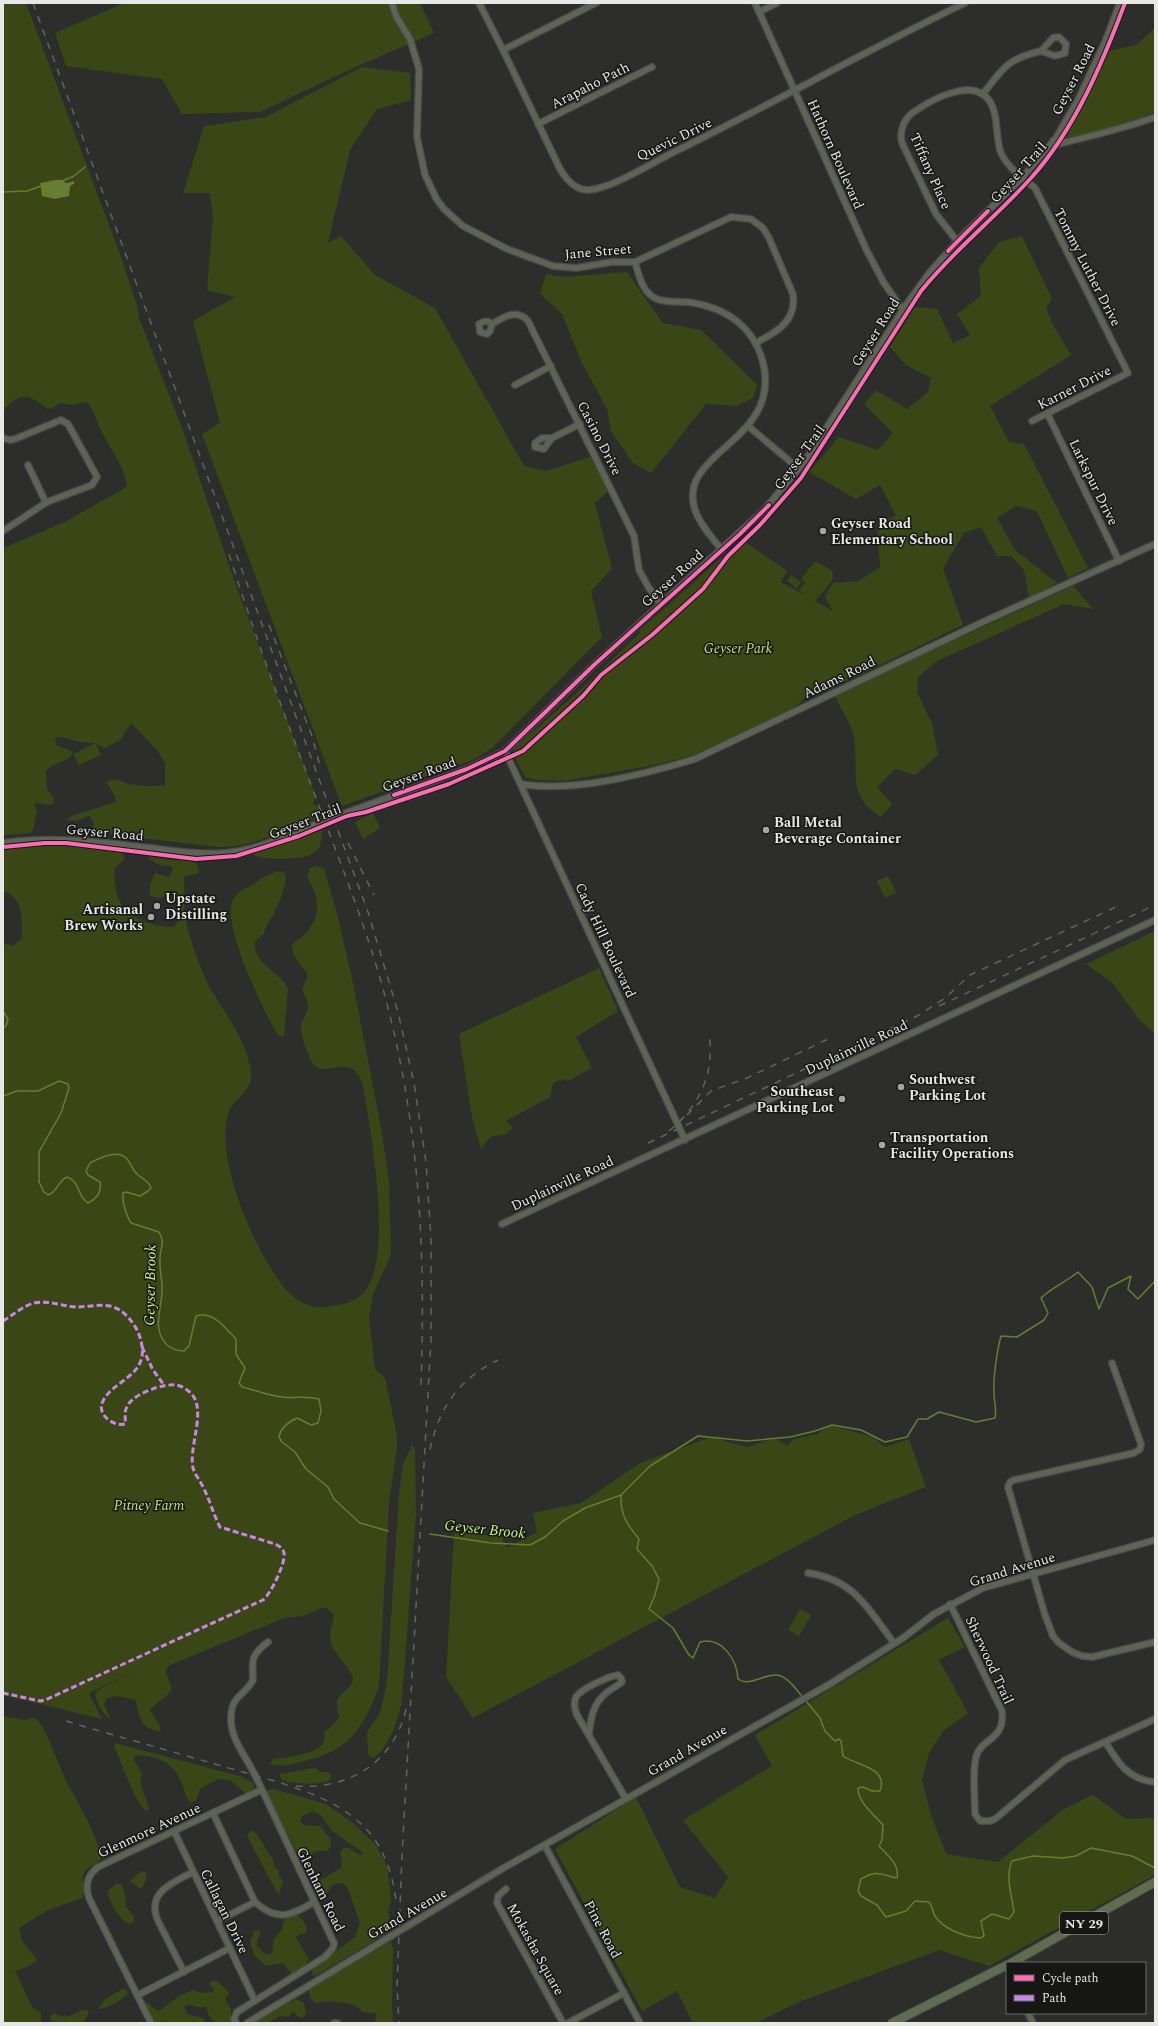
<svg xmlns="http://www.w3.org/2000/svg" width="1158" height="2026" font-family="Spectral,serif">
<rect width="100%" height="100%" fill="#2d2e2c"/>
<g fill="#3a4616" fill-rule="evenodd">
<path d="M3 3H26L121 257 137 306 139 318 182 428 239 594 316 797 313 802 314 805H316L320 810 317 818C286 830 253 847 219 847L122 836C113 831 101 836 94 830L93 820 89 816 76 821 67 820 71 816 116 802 115 796 106 782C118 777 120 782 130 784 140 786 152 787 162 785L165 787V763L157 750 131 723 120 740 105 748 96 744 101 755 79 765 73 754 95 743 79 742 62 737H57L55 739 56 745 73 752C69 764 53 761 46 771L47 789 54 799 52 805 34 803 37 811C36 816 34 829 31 833L3 835V548L63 523 125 488 127 485C124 464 107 445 99 426 95 417 94 409 86 402L72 405 60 403 53 408 47 409C28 393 19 392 3 411ZM55 180H63L66 183 72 181 74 184 70 186 68 196 58 199 42 195 40 183Z"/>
<polygon points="124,3 420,3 434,33 351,69 260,112 182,114 162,79 66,66 55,33"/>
<polygon points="1155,28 1155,112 1121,126 1066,138 1108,51 1136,45"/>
<polygon points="362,67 410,73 411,100 377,109 350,150 328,243 341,236 375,275 435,308 524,466 546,471 590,457 609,490 595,503 612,569 591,591 602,637 492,748 475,759 342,806 202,434 220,423 193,321 235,297 207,290 213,218 210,193 183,193 204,126 266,117"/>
<polygon points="1022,236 1052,299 1046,308 1053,325 1071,355 990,406 1009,442 1024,444 1088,568 1068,578 1037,511 1016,506 997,518 1015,550 1057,583 1029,597 1024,570 1011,556 997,556 981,527 964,533 943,568 963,625 811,698 808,695 795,707 695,755 654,765 564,781 537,780 525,777 514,756 514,748 580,690 640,633 639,631 719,560 744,541 787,571 781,582 804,595 799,590 805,583 801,579 815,561 833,571 832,581 815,601 833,611 825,597 833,583 859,581 880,567 877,526 896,515 880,485 856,499 809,472 839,437 878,450 893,433 864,404 876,390 907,409 928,392 931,378 906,365 890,347 915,307 937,309 953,343 970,335 957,314 981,296 979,268 999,242"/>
<polygon points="627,272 663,323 701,330 757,385 753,398 736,406 706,404 651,473 633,463 611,431 607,409 582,363 562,314 540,294 546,274 565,277"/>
<polygon points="791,575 801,582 797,588 787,581"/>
<path d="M1073 586 1093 609 1064 604 937 661 918 677 917 692 932 724 938 755 915 775 895 769 877 787 892 804 881 817C846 796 859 770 854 737 853 726 839 706 834 695Z"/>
<polygon points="373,813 380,828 363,839 355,822"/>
<path d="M323 829 320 847C317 851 313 854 308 856 299 859 258 861 253 854Z"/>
<path d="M79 844 122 851 125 859 114 869C115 880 115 893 120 902 129 920 156 927 174 927L179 919 176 899 172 891 170 890 162 898 150 896V884L155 873 169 877 173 869 171 866 159 865 149 859V856L170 860H190L197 864 199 873 185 876 184 879C185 887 184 896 184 905 184 926 200 967 209 987 211 991 215 995 217 999 231 1022 249 1047 251 1074 253 1090 235 1098 229 1111 216 1147 241 1212 257 1244 271 1270 291 1310 324 1307 339 1305 355 1304 365 1291 394 1256 370 1128 363 1085 351 1050 329 1078 315 1066 309 1060 300 1034 301 1026 302 1019 308 1013 308 1006 308 1000 304 994 302 989L307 978V972C300 966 292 955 292 945 296 940 303 937 307 932 323 911 318 897 307 876L310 868 315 866 324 869 337 913 353 983 382 1133 389 1182 391 1255 373 1294 369 1318 375 1369 384 1377 386 1382 397 1436V1448L389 1502 379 1686C364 1729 347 1753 300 1762 289 1765 280 1767 270 1764L273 1759C284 1758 317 1754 323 1743 325 1739 324 1734 324 1731L330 1728 339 1718C339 1713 336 1707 337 1702 338 1693 352 1689 353 1680 354 1672 333 1653 331 1643 328 1632 333 1625 334 1615L325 1607 302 1616 284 1618 168 1666 166 1672 172 1689C166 1699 156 1702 150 1710L160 1726 161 1732C142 1729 138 1717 136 1700L118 1696 107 1698 104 1704 111 1720C102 1713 97 1704 95 1694L98 1690 136 1671 89 1693 102 1719 3 1695V943L13 946 22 938V919L19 905 12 895 3 891V850L26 846Z"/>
<path d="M282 871 286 875C286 887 280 901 275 911 271 920 265 925 264 934L255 941C252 963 280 972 288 988L284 1037 278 1035C264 1012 221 924 233 900 238 890 246 889 255 883 264 877 271 872 282 871Z"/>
<polygon points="888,876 896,893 885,898 877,881"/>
<polygon points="1155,931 1155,1034 1137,1017 1113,983 1086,964"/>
<polygon points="599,968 618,1011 576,1037 592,1068 568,1081 561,1079 553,1084 550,1097 506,1121 513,1128 506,1134 490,1137 481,1149 472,1117 459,1034"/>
<polygon points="829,1425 873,1437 885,1447 909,1439 926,1487 855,1515 473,1718 446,1677 454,1533 501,1536 507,1548 537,1532 533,1513 581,1503 640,1463 711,1437 746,1447 775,1438 787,1446 794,1439 818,1434"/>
<path d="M412 1445 415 1449 416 1514 402 1699C400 1714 388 1753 372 1758L368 1754 367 1732 377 1718 381 1710 387 1681 399 1494 403 1464Z"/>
<polygon points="800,1609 811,1615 799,1636 788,1630"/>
<polygon points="948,1618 965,1647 939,1660 968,1713 943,1731 929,1753 922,1780 931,1815 946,1854 998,1862 1064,1809 1093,1795 1126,1819 1155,1818 1155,1875 989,1966 939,1950 799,2002 756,2023 693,2023 677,1991 642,2011 555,1849 636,1797 680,1887 715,1898 728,1877 683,1820 772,1766 755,1735"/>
<path d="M3 1716 24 1720 32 1718 38 1720 46 1733 66 1781 88 1821 102 1855C101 1864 88 1865 84 1873 80 1882 88 1890 82 1898L46 1911 19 1928 22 1941 37 1960 27 1967 15 1971 32 2007 41 2013V2023H3Z"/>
<path d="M115 1743 243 1777 252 1782 254 1787 251 1792 246 1794 230 1780 218 1779 200 1789 196 1800 191 1803C186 1799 185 1792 183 1786 174 1762 160 1757 135 1755L134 1760 142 1774 140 1782 149 1809 147 1811C136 1807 120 1758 114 1746Z"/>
<path d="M315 1768 320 1772H329L331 1776V1779C321 1786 292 1784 282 1780L279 1774Z"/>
<path d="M273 1789 326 1804 353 1823 376 1845 387 1866 391 1898 388 1913 391 1926 384 1935 315 1976 312 1975 313 1969 355 1937 360 1923 347 1886 341 1883 333 1884C328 1891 325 1899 316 1899L312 1889 322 1879 341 1868 342 1862 340 1853 343 1848H349L359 1855H362V1852L331 1830 321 1815 313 1811 302 1816 300 1821 304 1825 320 1826 330 1838 331 1847 327 1851H316L306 1858H300L266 1793 267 1790Z"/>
<path d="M251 1830C262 1836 264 1850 273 1859L274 1867 279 1871V1876L283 1881 279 1894 275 1889 248 1838 247 1835Z"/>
<polygon points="141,1871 146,1872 146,1880 142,1888 139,1888 130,1881"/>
<path d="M117 1883 122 1885C124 1892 127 1900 126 1907L134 1916V1921L129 1924C121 1922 107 1899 108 1891Z"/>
<path d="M294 1914C302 1916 308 1925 306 1933L298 1935 296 1938 309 1959 306 1964 292 1974 283 1963 266 1966 255 1956 250 1942 254 1931 259 1930 261 1933 257 1940V1946L266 1955 272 1953 274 1939 282 1929 284 1920Z"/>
<polygon points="391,1941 393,1949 392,2005 393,2023 374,2023 377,2016 375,2013 363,2012 356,2006 347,2003 328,2001 316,2003 311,2000 309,1991 313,1987"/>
<polygon points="212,1981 216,1981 228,1991 229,1994 225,1999 231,2009 231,2023 215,2023 209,2016 206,2007 196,2007 189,2004 184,2007 187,2014 203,2018 205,2023 171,2023 167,2021 156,2023 147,2012 144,2004 147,2002 156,2010 159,2011 179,1996 193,1990 202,1993 214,1992 214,1989 210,1986 210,1983"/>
<path d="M124 1988 128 1993C123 2000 107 2009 98 2009L104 2000Z"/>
<polygon points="296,1999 304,2003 306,2012 304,2017 301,2018 292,2012 289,2017 280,2016 268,2023 253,2023"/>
<path d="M83 2010H88L89 2013 83 2023H53L50 2017 53 2013C69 2020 68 2015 83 2010Z"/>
</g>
<polygon fill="#687c32" points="55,180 63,180 66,183 74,181 74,184 70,186 69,196 55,199 42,196 40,183"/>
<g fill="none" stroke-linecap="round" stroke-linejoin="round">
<g stroke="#687c32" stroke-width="1.5">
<polyline points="62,181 74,176 85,167"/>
<polyline points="3,192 27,191 41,186"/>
<polyline points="3,1011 8,1019 6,1026 3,1028"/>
<path d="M3 1096 17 1091H38L59 1081 68 1084 69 1088 61 1113 39 1152V1182L44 1192 48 1195C57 1192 58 1181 67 1177 80 1181 77 1196 88 1203 96 1199 102 1192 100 1182L88 1175 86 1171 90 1163C99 1158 118 1148 127 1159 131 1164 133 1171 138 1175 143 1179 149 1181 151 1188L148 1191 140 1196 126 1192 123 1193C122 1204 126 1214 131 1223L159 1232C166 1245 160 1246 160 1258 159 1270 163 1281 162 1292 161 1311 152 1330 167 1345 172 1349 177 1351 184 1351L189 1346 196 1316C214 1311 225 1328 236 1339V1354L245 1368 239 1383 242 1387C255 1390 269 1396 282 1397 296 1399 304 1395 319 1399L321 1411 318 1423 311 1425 297 1418C288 1422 281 1427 279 1437L282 1442 295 1452 306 1469 328 1487 334 1499 360 1523 388 1531"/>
<path d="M621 1495C620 1515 627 1524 639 1539L637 1549 652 1566 659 1579 655 1595 649 1609 673 1628 689 1655 693 1658 700 1642C722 1636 737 1660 738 1679 750 1688 767 1671 781 1676 789 1679 795 1688 801 1695"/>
<path d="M430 1534 491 1543 530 1545 545 1537 563 1521 585 1508 621 1495 650 1466 698 1436 747 1441 790 1437 815 1431 832 1425 861 1430 885 1442 907 1437 918 1419H927L939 1412 976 1422 995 1418C997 1409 994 1402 994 1393 993 1379 997 1350 1001 1336L1017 1337 1044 1320 1048 1313 1041 1298C1053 1287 1066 1282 1078 1272L1092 1287 1099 1309 1108 1288 1131 1276 1128 1289 1138 1299 1155 1281"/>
<path d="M806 1701 820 1718 825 1731 835 1741 839 1739 841 1741 843 1756C855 1765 889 1767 880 1791H872L863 1787 858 1788C858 1803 874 1814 883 1825L882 1840 879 1846C887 1855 900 1864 897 1878 881 1875 878 1869 861 1879L858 1891 861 1896 877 1905 886 1917 906 1911 915 1901 929 1902C933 1907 932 1911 935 1916 943 1929 965 1937 980 1938L984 1936 981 1921 992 1914 1009 1919 1014 1912C1012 1897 1005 1876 1012 1861L1033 1856 1063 1858 1076 1856 1091 1848 1132 1856 1155 1868"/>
</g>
<g stroke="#4b4c4a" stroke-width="8">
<g id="minor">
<path d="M392 3 396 16 410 39 419 69 417 137 425 175 437 200 444 209 463 226 507 249 553 266 576 268 612 262H635L731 217 751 219 763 228 769 238 793 294C797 321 776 333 755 343"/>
<path d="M479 3 503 50 560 169C566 179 575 190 588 190 611 189 652 163 674 152 772 104 867 50 965 3"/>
<polyline points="755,3 867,251 884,283 903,310"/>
<polyline points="759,12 777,3"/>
<polygon points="1059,37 1066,44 1065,53 1055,56 1041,51 1053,38"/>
<polyline points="503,50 596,3"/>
<path d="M983 94C1003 68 1007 59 1041 51"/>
<polyline points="538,124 652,67"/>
<path d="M1053 141 1058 144C1091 136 1123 129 1155 117"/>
<path d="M957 241 936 214 902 143C899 131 904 118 915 111 936 97 983 72 994 111 998 125 996 140 1001 153 1007 167 1024 179 1035 188L1128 373 1032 421"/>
<path d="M635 262C639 275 642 293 657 299 666 303 678 301 687 302 726 307 756 327 764 367 778 443 676 452 695 510 700 524 712 538 722 550"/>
<path d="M492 324C487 320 484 321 479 324L480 332 487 334 490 331 492 324C504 317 517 308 528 321L634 536 639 570 649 588 661 604"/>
<polyline points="515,385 551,366"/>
<polyline points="1048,415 1119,561"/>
<polyline points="748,426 799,469"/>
<polygon points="542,438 552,438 544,449 535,447 535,443"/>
<polyline points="552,438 580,424"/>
<polyline points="28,465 46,503"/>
<polyline points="3,531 47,502 92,485 97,477 68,424 61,420 15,439 10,440 3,438"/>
<polyline points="505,751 685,1140"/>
<path d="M521 784C573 793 645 774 695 759L985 621 1155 544"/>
<polyline points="340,815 467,769 505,751 594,665 764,510 805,461 908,302 930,272 962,236 1022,178 1056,138 1079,98 1105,42 1120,3"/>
<path d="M3 843C53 836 102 842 151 848 175 851 200 855 224 853 257 851 291 833 322 822"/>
<polyline points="502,1224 1155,920"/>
<polyline points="1112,1363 1141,1444 1140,1449 1134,1453 1014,1480 1010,1482 1008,1487 1045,1615 1053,1636 1059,1643 1072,1652 1082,1656 1092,1657 1155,1642"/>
<path d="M808 1573C854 1579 868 1609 894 1643"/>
<path d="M950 1604 1002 1711C1005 1742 981 1737 976 1757 972 1775 975 1796 975 1814L980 1821H990L995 1819 1065 1760 1155 1719"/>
<path d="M589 1734C591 1717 593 1704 606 1693 611 1689 617 1686 622 1682L621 1678 618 1675C609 1676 581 1689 576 1697 573 1703 575 1709 577 1715L626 1799"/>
<path d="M1106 1743C1118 1763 1129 1780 1155 1782"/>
<path d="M213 1813 255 1902C277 1922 291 1916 314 1902"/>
<polyline points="174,1831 255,2001"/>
<polyline points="545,1846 640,2023"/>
<polyline points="506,1889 498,1896 497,1903 563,2023"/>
<polyline points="217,1921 255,1902"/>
<polyline points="406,1927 500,1870 830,1684 903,1638 934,1614 983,1588 1155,1540"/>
<path d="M184 1972 158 1921C146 1892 172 1883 193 1872"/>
<polyline points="138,1995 230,1948"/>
<polyline points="1028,2013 1033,2023"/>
<path d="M151 2023 89 1898C85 1885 87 1876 98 1867L261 1790"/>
<path d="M236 2023 234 2019 237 2012 325 1957 333 1948 334 1943C307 1887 282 1831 255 1775 247 1758 231 1740 231 1720 230 1695 245 1696 253 1680 252 1659 251 1655 268 1642"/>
<polyline points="247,2023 391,1936"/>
<polyline points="334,2023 337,2023"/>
<polyline points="568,2023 624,1993"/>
</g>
</g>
<g stroke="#4b4c4a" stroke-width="10">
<g id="highway">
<polyline points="1011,1963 1155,1882"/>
<polyline points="892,2023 1007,1965"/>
</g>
</g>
<use href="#minor" stroke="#5f6355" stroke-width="5.5"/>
<use href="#highway" stroke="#636a52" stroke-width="8"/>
<g stroke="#61645b" stroke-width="1.5" stroke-dasharray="7 7" stroke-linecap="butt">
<polyline points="33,3 368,912 398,1012 414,1083 426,1162 431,1238 431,1340 402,1855 397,1987 399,2023"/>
<path d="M229 554C258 647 293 737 327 827 346 877 365 927 380 978 419 1115 426 1244 421 1385"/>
<polyline points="269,625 312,736 320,766"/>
<polyline points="348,843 374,895"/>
<polyline points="939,1006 1155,905"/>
<polyline points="687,1115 711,1091 747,1078 830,1038"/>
<path d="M669 1131C699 1107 715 1073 709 1035"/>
<polyline points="648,1143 917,1016 944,999 970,975 1120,905"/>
<path d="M430 1450C439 1407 459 1379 498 1360"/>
<path d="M66 1721C116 1736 167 1750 218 1765 262 1778 326 1791 360 1823 382 1842 393 1873 396 1901"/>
<path d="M296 1786C349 1790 394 1762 406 1709"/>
</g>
<g stroke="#4b4c4a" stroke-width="8" stroke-linecap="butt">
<g id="minor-bridge">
<polyline points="322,822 340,815"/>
<polyline points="391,1936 406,1927"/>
</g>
</g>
<use href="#minor-bridge" stroke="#5f6355" stroke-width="5.5"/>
<g stroke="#c787e3" stroke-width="3" stroke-dasharray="6 3" stroke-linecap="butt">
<path d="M3 1321C13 1315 23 1306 34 1303 49 1300 62 1306 76 1307 87 1307 99 1304 110 1306 125 1309 138 1327 141 1341 150 1376 113 1380 103 1401 96 1414 113 1427 125 1424 126 1419 124 1414 126 1409 130 1397 145 1392 155 1388 167 1385 177 1382 187 1390 210 1405 188 1445 193 1468 195 1475 200 1480 203 1487 210 1500 213 1514 220 1527L275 1544C279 1546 283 1548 284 1553 286 1562 271 1594 263 1600L45 1700 40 1701 3 1693"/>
<polyline points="142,1347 153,1370 164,1385"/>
</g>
<g stroke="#161715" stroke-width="6">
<g id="cycleway">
<polyline points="948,251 988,211"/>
<polyline points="394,795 467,769 505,751 594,665 740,534 769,505"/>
<path d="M3 847 45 843H66L196 859 236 856 299 836 347 816 366 812 449 784 523 751 583 696 601 675 652 635 703 589 728 556 760 525 801 478 921 291C954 250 996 217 1031 178 1075 129 1102 64 1125 3"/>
</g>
</g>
<use href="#cycleway" stroke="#f96db3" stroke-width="4"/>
</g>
<g fill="#a6a7a4" stroke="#161715" stroke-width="1.5">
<circle cx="823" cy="531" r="4"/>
<circle cx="766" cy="830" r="4"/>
<circle cx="157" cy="906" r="4"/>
<circle cx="151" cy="917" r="4"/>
<circle cx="901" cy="1087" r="4"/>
<circle cx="842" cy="1099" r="4"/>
<circle cx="882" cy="1145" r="4"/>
</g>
<g text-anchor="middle" stroke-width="3" stroke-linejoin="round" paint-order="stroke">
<rect fill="#161715" stroke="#a8a9a7" stroke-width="1" x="1060" y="1912" width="48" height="22" rx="3"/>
<g font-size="13" font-weight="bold" fill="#e7e8e5">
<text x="1084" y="1928">NY 29</text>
</g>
<g font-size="14" fill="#e7e8e5" stroke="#161715">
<text transform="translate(1073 79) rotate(-63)" y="5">Geyser Road</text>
<text transform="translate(590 85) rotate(-27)" y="5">Arapaho Path</text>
<text transform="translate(674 139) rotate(-26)" y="5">Quevic Drive</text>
<text transform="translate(836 154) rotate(66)" y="5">Hathorn Boulevard</text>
<text transform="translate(931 171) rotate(66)" y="5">Tiffany Place</text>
<text transform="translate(1018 172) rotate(-48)" y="5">Geyser Trail</text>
<text transform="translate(598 251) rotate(-5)" y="5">Jane Street</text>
<text transform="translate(1088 267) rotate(63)" y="5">Tommy Luther Drive</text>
<text transform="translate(875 332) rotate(-58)" y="5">Geyser Road</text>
<text transform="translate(1074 387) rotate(-27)" y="5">Karner Drive</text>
<text transform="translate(600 438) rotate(63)" y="5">Casino Drive</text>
<text transform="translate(799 457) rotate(-54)" y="5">Geyser Trail</text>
<text transform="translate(1094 482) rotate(64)" y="5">Larkspur Drive</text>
<text transform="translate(672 578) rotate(-42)" y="5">Geyser Road</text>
<text transform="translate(839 677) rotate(-26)" y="5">Adams Road</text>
<text transform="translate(419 774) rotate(-20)" y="5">Geyser Road</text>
<text transform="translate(305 821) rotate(-21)" y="5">Geyser Trail</text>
<text transform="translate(105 832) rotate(5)" y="5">Geyser Road</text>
<text transform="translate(606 940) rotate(65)" y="5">Cady Hill Boulevard</text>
<text transform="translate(856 1047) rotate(-25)" y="5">Duplainville Road</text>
<text transform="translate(562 1183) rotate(-25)" y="5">Duplainville Road</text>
<text transform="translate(1012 1569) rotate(-17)" y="5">Grand Avenue</text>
<text transform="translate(990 1660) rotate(65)" y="5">Sherwood Trail</text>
<text transform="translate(687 1750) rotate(-30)" y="5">Grand Avenue</text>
<text transform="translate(149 1830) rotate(-25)" y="5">Glenmore Avenue</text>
<text transform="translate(321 1889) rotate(64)" y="5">Glenham Road</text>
<text transform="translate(225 1911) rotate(64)" y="5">Callagan Drive</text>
<text transform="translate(407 1913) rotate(-30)" y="5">Grand Avenue</text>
<text transform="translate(603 1929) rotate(62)" y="5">Pine Road</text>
<text transform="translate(536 1949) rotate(61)" y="5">Mokasha Square</text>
</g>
<g font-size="14" font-weight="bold" fill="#e7e8e5" stroke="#161715" text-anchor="start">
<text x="831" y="528">Geyser Road<tspan x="831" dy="16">Elementary School</tspan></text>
<text x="774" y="827">Ball Metal<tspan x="774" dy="16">Beverage Container</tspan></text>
<text x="165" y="903">Upstate<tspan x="165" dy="16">Distilling</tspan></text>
<text x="143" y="914" text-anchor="end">Artisanal<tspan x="143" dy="16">Brew Works</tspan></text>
<text x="909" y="1084">Southwest<tspan x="909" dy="16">Parking Lot</tspan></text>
<text x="834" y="1096" text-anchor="end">Southeast<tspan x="834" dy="16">Parking Lot</tspan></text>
<text x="890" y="1142">Transportation<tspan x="890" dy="16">Facility Operations</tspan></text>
</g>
<g font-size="14" font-style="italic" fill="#c1e073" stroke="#161715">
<text x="738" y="653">Geyser Park</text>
<text x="149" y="1510">Pitney Farm</text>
</g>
<g font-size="15" font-style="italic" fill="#d2f285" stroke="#161715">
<text transform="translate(150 1285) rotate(-89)" y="5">Geyser Brook</text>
<text transform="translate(485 1529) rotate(6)" y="5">Geyser Brook</text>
</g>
</g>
<rect width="1158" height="2026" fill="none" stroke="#e7e8e5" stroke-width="8"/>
<rect x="1006" y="1962" width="140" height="52" fill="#161715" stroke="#6a6b68"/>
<rect x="1014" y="1975" width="20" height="6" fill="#f96db3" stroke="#6a6b68"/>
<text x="1042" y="1982" font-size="12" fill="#e7e8e5">Cycle path</text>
<rect x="1014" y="1995" width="20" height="6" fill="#c787e3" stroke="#6a6b68"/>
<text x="1042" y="2002" font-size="12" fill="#e7e8e5">Path</text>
</svg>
